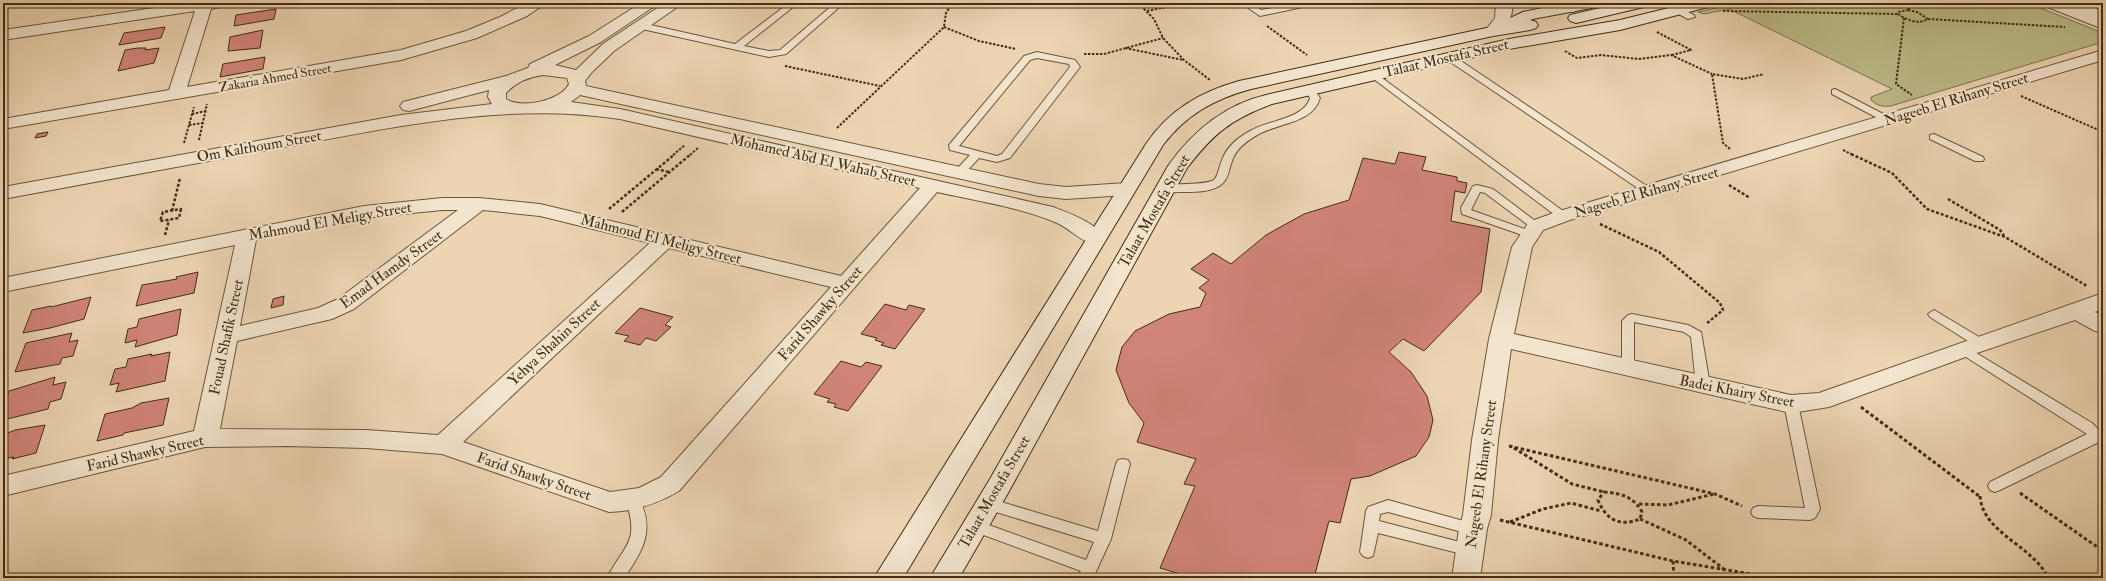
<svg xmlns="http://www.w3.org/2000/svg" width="2106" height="581" font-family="'IM FELL Double Pica',serif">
<rect width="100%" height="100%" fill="#edd5b3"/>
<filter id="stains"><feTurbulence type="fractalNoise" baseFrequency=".005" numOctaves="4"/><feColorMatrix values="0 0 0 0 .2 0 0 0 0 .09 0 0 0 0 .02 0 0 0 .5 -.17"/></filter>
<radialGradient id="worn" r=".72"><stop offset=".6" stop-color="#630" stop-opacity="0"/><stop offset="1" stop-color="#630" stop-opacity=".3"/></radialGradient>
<path fill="#bcbc8a" stroke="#7f744e" d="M1737 3H2028L2103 33V42L1891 106C1883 107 1877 106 1871 100V97L1892 89 1729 9 1704 14 1698 12Z"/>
<g fill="#d18479" stroke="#422d13">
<polygon points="135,3 154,3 133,7"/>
<polygon points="276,9 274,19 234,26 236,15"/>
<polygon points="165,27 161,38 119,45 124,33"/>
<polygon points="263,30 260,48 228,51 230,37"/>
<polygon points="138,48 146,48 145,50 159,48 154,63 118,71 125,50"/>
<polygon points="265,57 263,69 220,77 223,64"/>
<polygon points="48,132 46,136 35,138 37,134"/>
<polygon points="1399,152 1426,157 1422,170 1457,177 1457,181 1467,183 1465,193 1455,191 1451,221 1490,229 1481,292 1424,351 1403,339 1389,352 1411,372 1427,396 1433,420 1429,437 1416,456 1370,476 1351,479 1340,523 1329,521 1314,578 1193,578 1160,568 1195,486 1184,484 1196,459 1137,442 1144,423 1129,403 1116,370 1122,347 1135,331 1169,314 1200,307 1206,293 1199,288 1209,280 1191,269 1213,253 1231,264 1266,235 1304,214 1349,200 1363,158 1395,164"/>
<polygon points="198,272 194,293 136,306 142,285 177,279 176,277"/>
<polygon points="284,296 283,305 271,308 273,299"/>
<polygon points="91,297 84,319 50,328 23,333 32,310 51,306 51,307"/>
<polygon points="885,304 906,310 909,305 925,309 895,349 881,345 884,343 875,340 877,338 861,334"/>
<polygon points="640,308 673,317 665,325 671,327 656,341 646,338 640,345 624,341 629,336 615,333"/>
<polygon points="181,309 177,335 135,347 137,340 125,343 128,329 137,327 139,319"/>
<polygon points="72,333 69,342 78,340 73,356 62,358 60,364 15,372 26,343"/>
<polygon points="170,352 165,381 116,392 119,383 110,385 115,369 126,367 128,359 152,354 151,356"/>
<polygon points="841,361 861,367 866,362 882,366 848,411 834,407 836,404 827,402 830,399 814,394"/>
<polygon points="55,377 53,385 66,382 61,399 50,402 48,409 3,420 3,409 9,391"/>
<polygon points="169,398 163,425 124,433 123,435 97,441 105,414 132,408 141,403"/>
<polygon points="45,425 36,453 12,459 14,457 3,459 3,435 15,430"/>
</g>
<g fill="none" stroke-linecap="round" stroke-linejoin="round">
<g stroke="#6d573b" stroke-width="2">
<g id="lane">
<polygon points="789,3 798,3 744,46 769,51 780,50 835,3 844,3 786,54 769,57 642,29 638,26 642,23 735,44"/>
<polygon points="1241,3 1251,3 1261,10 1299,3 1316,3 1312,5 1260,16"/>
<polygon points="1678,7 1694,15 1695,17 1688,19 1675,12 1674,10"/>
<path d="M1037 52 1075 60 1080 67 1010 158 997 162 979 158 964 174H956L955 172 956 170 970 155 950 150 949 145 1024 56ZM1037 58 1069 64 1070 67 1002 154 997 156 959 146 1030 60Z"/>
<polygon points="1449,54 1452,55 1654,191 1653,193 1645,193 1446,59 1446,55"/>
<polygon points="1374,72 1567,214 1569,216 1567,218 1559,218 1371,77 1369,75"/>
<path d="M1310 87 1313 88 1320 98C1313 123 1279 123 1259 134 1248 140 1236 148 1232 161 1229 168 1229 177 1223 183 1213 193 1192 192 1179 192 1172 192 1163 194 1159 189 1165 181 1201 187 1214 180 1219 174 1219 166 1222 160 1227 146 1240 136 1252 130 1269 120 1304 119 1310 98L1305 90Z"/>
<polygon points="1835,89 1891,118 1893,120 1888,123 1885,122 1832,94 1832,90"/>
<polygon points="1934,134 1983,157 1984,159 1983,161 1975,161 1930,139 1930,135"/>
<polygon points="1477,185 1493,189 1542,226 1536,229 1532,228 1485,193 1480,192 1471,210 1533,232 1535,234 1533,236 1525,236 1462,214 1461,208 1473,186"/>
<polygon points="1934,310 1984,340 1986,343 1984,346 1976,346 1930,317 1928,314"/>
<polygon points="1632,314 1688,325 1701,332 1710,385 1708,388 1698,388 1696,385 1691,337 1684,332 1634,322 1634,368 1633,371 1623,371 1622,368 1622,321 1628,315"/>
<polygon points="1963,345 2092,423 2101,432 2099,442 2000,490 1995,492 1990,490 1988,486 1990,482 2087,434 1958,352 1957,349"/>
<polygon points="1791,399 1796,401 1798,404 1820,509 1815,518 1810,520 1758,518 1753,516 1751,512 1753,508 1758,506 1805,508 1784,404 1786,401"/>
<polygon points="1123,459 1128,460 1130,464 1111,539 1093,578 1077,578 1081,571 970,530 967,526 970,522 975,520 1086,560 1094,542 983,508 981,504 983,500 988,498 1098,531 1116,464 1118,460"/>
<path d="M633 495 638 497C656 529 643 551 624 578H607C624 545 640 543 626 501L628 497Z"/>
<polygon points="1388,500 1478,525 1481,529 1478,533 1473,535 1388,512 1380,514 1379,521 1475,546 1478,550 1475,554 1470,556 1378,533 1373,556 1368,558 1363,556 1360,552 1366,511 1368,507"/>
</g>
</g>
<g stroke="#6d573b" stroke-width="2">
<g id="street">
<polygon points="188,3 227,3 224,6 211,9 187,87 401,50 466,31 500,17 527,3 546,3 527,16 477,38 401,60 3,129 3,119 169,90 195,11 3,40 3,30"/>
<path d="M641 3H659L601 42 555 65 576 70 603 44 665 3H683L614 51 592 72 585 81 586 86 1039 184 1066 187 1126 183 1133 185 1136 189 1133 193 1126 195 1066 199 1039 196 580 95 571 102 620 109 1053 207C1071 214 1095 222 1106 239L1103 243C1085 248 1073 230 1057 223 1020 207 977 201 937 192L679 491C657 504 635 511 609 512L442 454 366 448 287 446 205 447 3 496V476L194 431 235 245 3 292V278L364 206 442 198H479L540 204 841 276 920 188 620 119C508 102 400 126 290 146 194 164 99 181 3 199V187L401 115 492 104 488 97 489 90 409 111 403 110 400 106 403 102 506 76 528 68 530 64 589 36ZM543 75 567 78 569 84C561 101 521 109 506 99V93C516 82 529 77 543 75ZM442 210H458L338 299 318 308 240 326 256 240 364 218ZM483 210 540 216 650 243 438 435 366 430 220 429 237 341 332 319 354 309ZM669 248 831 287 661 477 639 488 610 492 463 442Z"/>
<path d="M1496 3H1512C1514 18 1504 39 1487 34L1485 31 1495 18Z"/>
<polygon points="1539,3 1575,3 1581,7 1578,10 1573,12 1542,6"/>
<polygon points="2042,3 2064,3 2103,18 2103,29 2045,6"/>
<polygon points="2103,50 2103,60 1570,220 1543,230 1532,247 1514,334 1791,395 1819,393 2103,293 2103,308 2095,312 2103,316 2103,333 2095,331 2075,320 1971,355 1829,407 1791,413 1511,349 1498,440 1491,515 1487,529 1480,578 1452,578 1459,529 1463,515 1472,440 1489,339 1512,247 1529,222 1556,212"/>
</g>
</g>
<g stroke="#422d13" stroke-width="2">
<g id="secondary">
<path d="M1567 3H1599L1596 6 1591 8 1533 19 1530 20 1536 22 1538 25 1536 28 1530 30 1493 36 1251 89C1214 99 1186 115 1163 145L903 578H874L1146 144C1169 110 1200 92 1239 81L1505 24 1506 20 1523 12Z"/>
<polygon points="1622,3 1651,3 1648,6 1576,23 1570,21 1568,18 1570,15"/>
<path d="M1689 3H1715L1712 6 1620 30 1509 49 1272 104C1230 120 1214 133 1187 168L1008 493 959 578H930L990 479 1168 166C1193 131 1224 105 1266 95L1509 39 1620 20Z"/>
<polygon points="2061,3 2083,3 2103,11 2103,21 2064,6"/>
</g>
</g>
<g stroke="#422d13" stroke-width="2" stroke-dasharray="2.5 1.5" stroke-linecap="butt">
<polyline points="1138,3 1154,19 1163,38 1184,60 1210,80"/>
<path d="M1908 10 1917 12 1928 19C1918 25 1907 20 1898 14L1899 12Z"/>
<polyline points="1908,10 1913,3"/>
<polyline points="1147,11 1185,3"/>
<polyline points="1723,11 1898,14"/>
<polyline points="1904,18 1896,84 1912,95"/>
<polyline points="1928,19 2065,27"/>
<polyline points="1267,26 1307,55"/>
<polyline points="944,27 979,41 1016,49"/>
<polyline points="1657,32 1691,50 1672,55"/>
<polyline points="1125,48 1183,60"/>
<polyline points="1565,51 1577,58 1601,55 1639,59 1671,55 1712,74"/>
<polyline points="1084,54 1104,54 1163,38"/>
<polyline points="785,66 880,86"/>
<polyline points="2021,96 2103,132"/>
<polyline points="192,114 206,111"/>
<polyline points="189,125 203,123"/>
<polyline points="837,128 944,27 946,13 952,3"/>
<polyline points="199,140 207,104"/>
<polyline points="184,143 194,107"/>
<polyline points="1730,149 1723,143 1712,74 1743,79 1764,74"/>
<polyline points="1843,150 1853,155"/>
<polyline points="673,155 685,145"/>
<polyline points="690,155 698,148"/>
</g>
<g stroke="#422d13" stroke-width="2.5" stroke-dasharray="3 2" stroke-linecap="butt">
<polyline points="1851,154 1892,173 1927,209 2005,237 2087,286"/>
<polyline points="656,169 669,172"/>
<polyline points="1729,185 1750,198"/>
<polyline points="1948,199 2000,230 2004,236"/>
<polygon points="181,209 179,218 160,221 163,212"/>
<polyline points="609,209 675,154"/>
<polyline points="172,211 180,178"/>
<polyline points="622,212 691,154"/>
<polyline points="1600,224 1659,252 1720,303 1723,310 1706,324"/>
<polyline points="165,235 169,220"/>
</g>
<g stroke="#422d13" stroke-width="3" stroke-dasharray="3.5 2.5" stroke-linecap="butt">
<polyline points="1861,407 1979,496"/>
<polyline points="1509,446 1715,494 1742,506"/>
<polyline points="1514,448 1572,484 1604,492"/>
<path d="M1604 492C1621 493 1634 497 1642 512L1640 519C1620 527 1606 520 1598 500Z"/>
<polyline points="2020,493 2103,551"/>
<path d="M1980 496C1983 534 2033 545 2048 578"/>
<polyline points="1639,504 1668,505 1714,494"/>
<polyline points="1640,519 1686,540 1725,570"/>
<polyline points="1500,520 1673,561 1775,578"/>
<polyline points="1510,522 1543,509 1571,503 1601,511"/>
<polyline points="1673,561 1674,578"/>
</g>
<use href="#lane" fill="#f3e4ce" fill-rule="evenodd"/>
<use href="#street" fill="#f3e4ce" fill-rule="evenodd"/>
<use href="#secondary" fill="#f3e4ce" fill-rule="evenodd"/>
</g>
<g text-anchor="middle" stroke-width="4" stroke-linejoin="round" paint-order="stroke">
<g font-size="13" fill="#422d13" stroke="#f3e4ce">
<text transform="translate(275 77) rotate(-10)" y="5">Zakaria Ahmed Street</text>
</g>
<g font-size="15" fill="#422d13" stroke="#f3e4ce">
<text transform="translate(1446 58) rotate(-13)" y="5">Talaat Mostafa Street</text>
<text transform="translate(1956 99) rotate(-17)" y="5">Nageeb El Rihany Street</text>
<text transform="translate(259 146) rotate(-10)" y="5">Om Kalthoum Street</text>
<text transform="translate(823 160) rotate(13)" y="5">Mohamed Abd El Wahab Street</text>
<text transform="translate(1646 192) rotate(-16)" y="5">Nageeb El Rihany Street</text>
<text transform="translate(1154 211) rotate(-60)" y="5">Talaat Mostafa Street</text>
<text transform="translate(330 221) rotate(-10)" y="5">Mahmoud El Meligy Street</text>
<text transform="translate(661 239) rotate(14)" y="5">Mahmoud El Meligy Street</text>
<text transform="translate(391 269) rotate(-36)" y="5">Emad Hamdy Street</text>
<text transform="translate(820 313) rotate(-49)" y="5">Farid Shawky Street</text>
<text transform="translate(226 337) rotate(-78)" y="5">Fouad Shafik Street</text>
<text transform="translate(554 342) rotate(-43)" y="5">Yehya Shahin Street</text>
<text transform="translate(1737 391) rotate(11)" y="5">Badei Khairy Street</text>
<text transform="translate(145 453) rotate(-13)" y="5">Farid Shawky Street</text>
<text transform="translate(1481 474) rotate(-82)" y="5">Nageeb El Rihany Street</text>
<text transform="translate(534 476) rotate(19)" y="5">Farid Shawky Street</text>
<text transform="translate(994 492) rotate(-60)" y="5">Talaat Mostafa Street</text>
</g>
</g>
<rect width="2106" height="581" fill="none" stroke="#edd5b3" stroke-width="16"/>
<rect x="4" y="4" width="2098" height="573" fill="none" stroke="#422d13" stroke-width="2"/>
<rect x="8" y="8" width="2090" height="565" fill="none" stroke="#422d13"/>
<rect width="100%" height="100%" filter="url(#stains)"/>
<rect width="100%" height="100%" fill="url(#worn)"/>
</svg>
